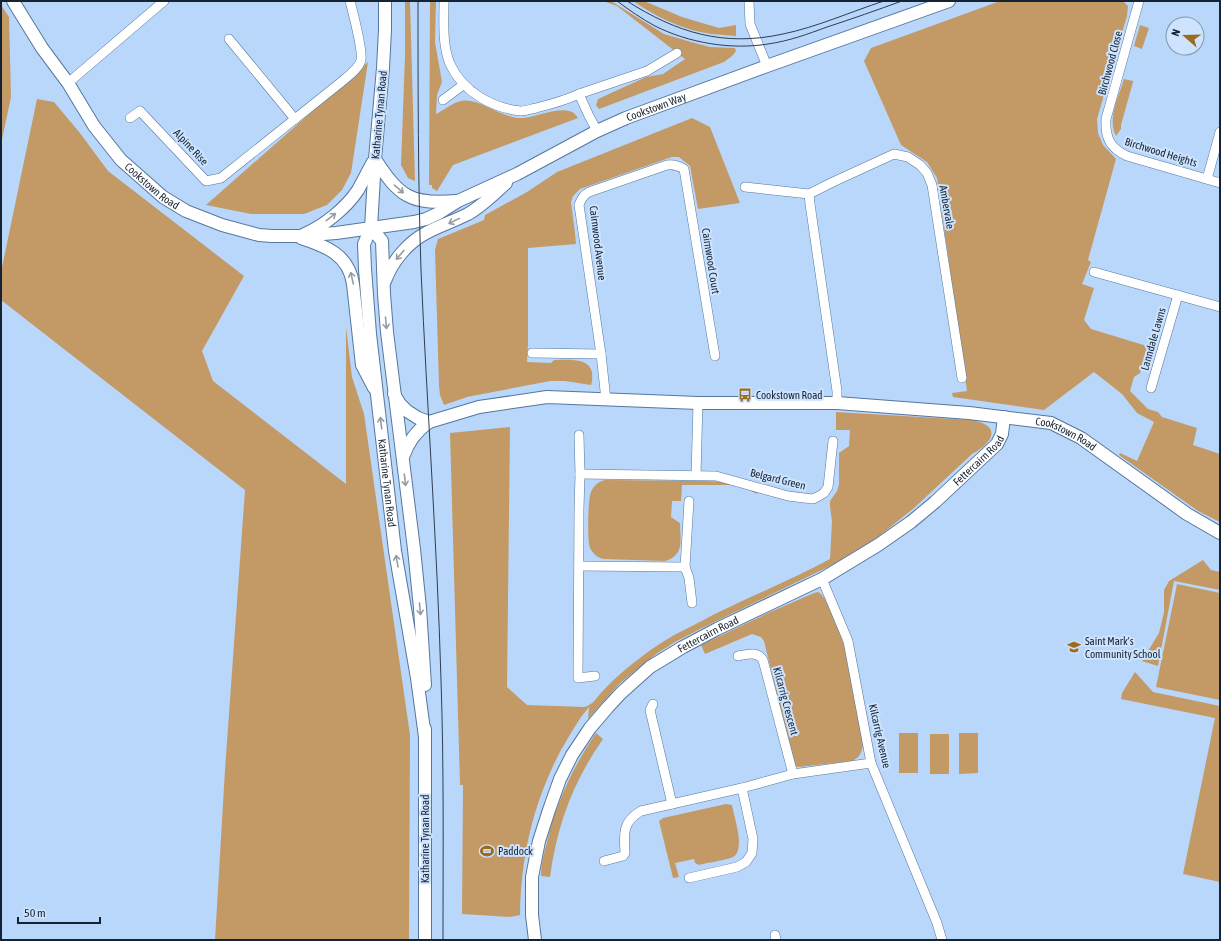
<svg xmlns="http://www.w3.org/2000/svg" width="1221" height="941" font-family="'Asap Condensed',sans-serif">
<rect width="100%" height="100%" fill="#b9d7fa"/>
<g fill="#c39a65">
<polygon points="405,1 410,1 415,181 408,178 401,165 405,55"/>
<path d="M430 1H436L435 42 442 82 437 95 436 114C444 110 452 103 461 101 479 97 501 119 523 118 536 117 560 106 572 112 575 113 576 116 578 118L453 165 437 191 432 188V185H429Z"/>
<polygon points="603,1 611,1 664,34 691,42 710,47 735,48 736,51 732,56 724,62 599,109 596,105 598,99 646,77 663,74 685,59 617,6"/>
<path d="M633 1H644L682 17 719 28 736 25V36C727 35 719 35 711 34 683 30 656 17 633 1Z"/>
<polygon points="1000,1 1123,1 1128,6 1127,16 1097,119 1098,133 1103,145 1116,159 1088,260 1091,262 1082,284 1094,288 1084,320 1091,329 1147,346 1140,373 1134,377 1130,391 1148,409 1158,412 1162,417 1197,428 1193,445 1220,454 1220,522 1198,511 1119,455 1120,453 1137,461 1154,422 1137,413 1122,394 1094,372 1044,410 953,397 952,393 967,391 937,178 927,162 901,145 864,61 871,48"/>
<polygon points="1,5 9,17 11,97 1,144"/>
<polygon points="1140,25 1149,28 1142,49 1134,46"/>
<polygon points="368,62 351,173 342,190 327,205 304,214 251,214 206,205"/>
<path d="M1124 79 1133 81V82L1121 125V129L1116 136C1107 118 1119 96 1124 79Z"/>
<polygon points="37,99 54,102 80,133 108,171 244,276 202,351 213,381 346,484 346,327 352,377 364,414 410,735 409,940 215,940 225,770 245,490 1,300 1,272"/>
<path d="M692 118 710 127 740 203 698 209 690 166 679 157H672L580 189 573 196 571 202 575 233 576 244 528 248V343L527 362 551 363 554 360C566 360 589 357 592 372 592 376 593 380 591 385L565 381H550L467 397 444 405 440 395 439 386 435 250 438 239 484 220 485 215 527 192 557 172Z"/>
<path d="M836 412 971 420C1002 425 994 442 972 454L914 508 878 537 834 564 700 629 675 642 656 654 619 684 588 719 589 707C578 720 570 735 561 750 533 803 521 856 520 915L510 917 462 914 463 785H460L450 433 510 427 507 687 527 705 584 707C592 705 594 701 600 694 616 676 635 661 655 647 672 635 691 627 709 617 749 597 791 580 830 559L832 521 830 507V501L837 491 839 484V453L849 446 850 430H836Z"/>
<path d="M605 480 706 481 732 482 757 492V494L745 488 731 485H682L681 501H672L671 517 680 523C680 539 685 555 665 561L604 559C598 558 593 554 590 548 587 541 588 498 591 492 594 485 598 482 605 480Z"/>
<polygon points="1203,560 1211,570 1220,572 1220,590 1174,581 1158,666 1142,661 1159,633 1164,612 1164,590 1169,581"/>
<polygon points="1177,584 1220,593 1220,700 1156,687"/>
<path d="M818 592C825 596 830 608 833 615 851 657 856 702 863 746 861 754 859 758 852 761L799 767 795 766 794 764 764 641 761 637 752 634 705 654 701 645 768 613 814 593Z"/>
<polygon points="1135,672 1153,692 1220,706 1220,882 1183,874 1215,718 1121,699 1122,693"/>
<path d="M596 733 603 739C573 782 557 825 550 877L541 876C541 864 544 853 547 842 556 803 573 767 596 733Z"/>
<rect x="899" y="733" width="19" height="40"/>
<polygon points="959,733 978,733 978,773 959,774"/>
<rect x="930" y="734" width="19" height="40"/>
<path d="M726 804 732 805C734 817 746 850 733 857 727 860 706 863 699 865L695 863 694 859 675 863 679 877 673 878 659 821 663 818Z"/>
</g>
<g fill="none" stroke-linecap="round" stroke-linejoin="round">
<g stroke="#55779e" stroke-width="10">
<g id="street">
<path d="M444 1C444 21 442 45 450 64 463 92 492 108 521 111 526 111 531 109 536 108 552 104 564 101 579 94L589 116 597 131"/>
<polyline points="749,1 750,24 767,66"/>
<path d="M1139 1 1106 119C1105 138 1110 148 1127 156L1220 183"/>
<polyline points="229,39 295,119"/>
<polyline points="68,83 164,1"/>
<polyline points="579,94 647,71 677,53"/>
<polyline points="443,100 463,85"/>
<path d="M130 118 140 111 206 181 221 178 340 83C347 77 359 69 361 60 363 50 353 13 350 1"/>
<polyline points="1207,179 1220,132"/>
<polyline points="745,187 809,194 833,182 894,154 908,157 920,165 927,173 932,185 962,378"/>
<polyline points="809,194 810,204 837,391 837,403"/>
<polyline points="1094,272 1220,307"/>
<polyline points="532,353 601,354"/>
<polyline points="1151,388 1178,295"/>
<path d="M606 400 601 354 579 205C581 199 583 195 589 192L667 165C674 164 679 166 684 169L715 356"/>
<polyline points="579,435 580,474 579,509 578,678 595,676"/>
<polyline points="580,474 716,476 788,496 804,498 813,499 819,496 824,493 828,487 833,441"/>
<polyline points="696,475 698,403"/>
<polyline points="689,501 685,567 689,578 692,603"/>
<polyline points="579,566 685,567"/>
<polyline points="822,579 848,641 871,763 937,923 942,940"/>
<path d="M738 656C748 654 757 651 763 660L793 774"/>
<polyline points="653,704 650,710 672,804"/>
<path d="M604 861 623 856 625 853C624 834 622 822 641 811L742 788 793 774 871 763"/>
<polyline points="689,878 737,867 746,862 752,853 753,839 742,788"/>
<polyline points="775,935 776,940"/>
</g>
</g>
<g stroke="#55779e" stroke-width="14">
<g id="secondary">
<path id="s1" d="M13 1 42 48 68 83 94 126 121 160 163 197 186 211 222 225 259 235 272 236H298L336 233 414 222 426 219 439 213 458 201 517 174 597 131 626 118 767 66 949 1"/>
<path id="s2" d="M385 1V30L383 68 375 159 371 228 364 244 365 269 370 334 395 551 417 678 425 737"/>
<path d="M375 159C399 196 410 205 456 201"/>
<polyline points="371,228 382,241 384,294 387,332 414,549 420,608 425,685"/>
<path d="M305 234C325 225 346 208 358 190 363 181 368 171 373 162"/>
<path d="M301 238C326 246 349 255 353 284L362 365 374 388"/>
<path d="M385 281C392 262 407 243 426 233 439 226 454 221 468 214 482 206 494 194 506 183"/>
<path id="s3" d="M394 394 400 404 407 411 418 418 429 422 479 407 547 397 698 403H837L969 413 1051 423 1081 438 1187 514 1220 533"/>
<path d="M403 457C408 442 416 431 429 422"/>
<polyline points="425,729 425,940"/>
<path id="s4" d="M535 940 532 915V877L539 841 549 810 560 779 572 755 590 728 608 707 621 693 650 667 683 647 717 629 822 579 878 545 911 522 935 502 997 444 1002 434 1004 417"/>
</g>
</g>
<use href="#street" stroke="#fff" stroke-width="9"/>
<use href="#secondary" stroke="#fff" stroke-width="12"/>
<g stroke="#2e3e51" stroke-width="1">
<path d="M418 1C418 91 418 180 421 270 427 407 437 543 441 680 444 767 443 853 443 940"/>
<path d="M617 1C629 10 642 19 655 26 689 43 731 50 768 44 789 41 808 34 827 27 852 19 877 10 902 1"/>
<path d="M627 1C677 33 724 47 783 34 817 27 850 12 884 1"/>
</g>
</g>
<defs><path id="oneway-shaft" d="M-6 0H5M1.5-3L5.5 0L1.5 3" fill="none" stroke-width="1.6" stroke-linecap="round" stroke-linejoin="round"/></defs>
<g stroke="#969ca3">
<use href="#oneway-shaft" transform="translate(399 189) rotate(41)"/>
<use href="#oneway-shaft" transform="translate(331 217) rotate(-38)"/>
<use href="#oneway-shaft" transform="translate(454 221) rotate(154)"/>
<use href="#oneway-shaft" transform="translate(400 255) rotate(130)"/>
<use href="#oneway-shaft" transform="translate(352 278) rotate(-103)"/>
<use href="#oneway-shaft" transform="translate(386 323) rotate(85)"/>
<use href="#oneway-shaft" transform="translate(381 423) rotate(-97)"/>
<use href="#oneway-shaft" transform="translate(405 480) rotate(83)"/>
<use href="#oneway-shaft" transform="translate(397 561) rotate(-100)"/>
<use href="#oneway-shaft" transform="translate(420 609) rotate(85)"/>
</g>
<defs>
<g id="bus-bare" transform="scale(1.08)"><path d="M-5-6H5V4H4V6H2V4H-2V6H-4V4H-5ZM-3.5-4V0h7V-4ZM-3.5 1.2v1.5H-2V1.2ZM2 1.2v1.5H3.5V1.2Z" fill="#9d6b20" stroke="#cde3fe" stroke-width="2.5" paint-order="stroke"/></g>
<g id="school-bare" transform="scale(1.08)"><path d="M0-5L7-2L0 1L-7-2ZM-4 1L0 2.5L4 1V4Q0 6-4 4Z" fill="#9d6b20" stroke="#cde3fe" stroke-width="2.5" paint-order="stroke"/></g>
<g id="stadium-bare" transform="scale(1.08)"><path d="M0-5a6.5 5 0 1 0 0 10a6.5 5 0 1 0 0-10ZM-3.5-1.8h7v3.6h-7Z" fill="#9d6b20" stroke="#cde3fe" stroke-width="2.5" paint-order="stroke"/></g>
</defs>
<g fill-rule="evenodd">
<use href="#bus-bare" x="745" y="395"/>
<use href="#school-bare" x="1074" y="647"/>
<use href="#stadium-bare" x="487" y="851"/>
</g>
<g text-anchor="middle" stroke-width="4" stroke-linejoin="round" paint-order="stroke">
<g font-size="11" fill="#152333" stroke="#cde3fe">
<text transform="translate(1110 63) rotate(-75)" y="4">Birchwood Close</text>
<text dy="4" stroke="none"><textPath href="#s1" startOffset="777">Cookstown Way</textPath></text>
<text transform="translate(379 115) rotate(-85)" y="4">Katharine Tynan Road</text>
<text transform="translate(191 147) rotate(47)" y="4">Alpine Rise</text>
<text transform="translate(1161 152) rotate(17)" y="4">Birchwood Heights</text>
<text dy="4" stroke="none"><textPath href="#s1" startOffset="233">Cookstown Road</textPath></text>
<text transform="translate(947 207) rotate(80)" y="4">Ambervale</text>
<text transform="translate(598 243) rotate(83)" y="4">Cairnwood Avenue</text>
<text transform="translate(711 261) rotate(81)" y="4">Cairnwood Court</text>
<text transform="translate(1153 339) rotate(-74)" y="4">Lanndale Lawns</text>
<text dy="4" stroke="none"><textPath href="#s3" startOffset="690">Cookstown Road</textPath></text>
<text dy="4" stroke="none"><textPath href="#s4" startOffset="701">Fettercairn Road</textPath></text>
<text transform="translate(778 479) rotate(14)" y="4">Belgard Green</text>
<text dy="4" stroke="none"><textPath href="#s2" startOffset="485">Katharine Tynan Road</textPath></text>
<text dy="4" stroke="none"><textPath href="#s4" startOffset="377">Fettercairn Road</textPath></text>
<text transform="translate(786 701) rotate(75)" y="4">Kilcarrig Crescent</text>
<text transform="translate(880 736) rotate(77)" y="4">Kilcarrig Avenue</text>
<text transform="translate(425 839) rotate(-90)" y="4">Katharine Tynan Road</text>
</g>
<g font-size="11" fill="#152333" stroke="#cde3fe" text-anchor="start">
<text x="756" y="399">Cookstown Road</text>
<text x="1085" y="645">Saint Mark's<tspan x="1085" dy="13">Community School</tspan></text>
<text x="498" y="855">Paddock</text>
</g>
</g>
<rect width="1221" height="941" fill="none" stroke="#152333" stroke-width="4"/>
<g transform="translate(1185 36) rotate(290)"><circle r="19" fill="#cde3fe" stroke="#8396ad"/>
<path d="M0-3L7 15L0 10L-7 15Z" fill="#9d6b20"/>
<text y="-6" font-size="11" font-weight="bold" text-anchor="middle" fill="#152333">N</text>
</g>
<path d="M18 917v6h82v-6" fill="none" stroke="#152333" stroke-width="2"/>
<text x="24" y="917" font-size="12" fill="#152333" stroke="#cde3fe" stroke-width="3" paint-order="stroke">50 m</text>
</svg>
